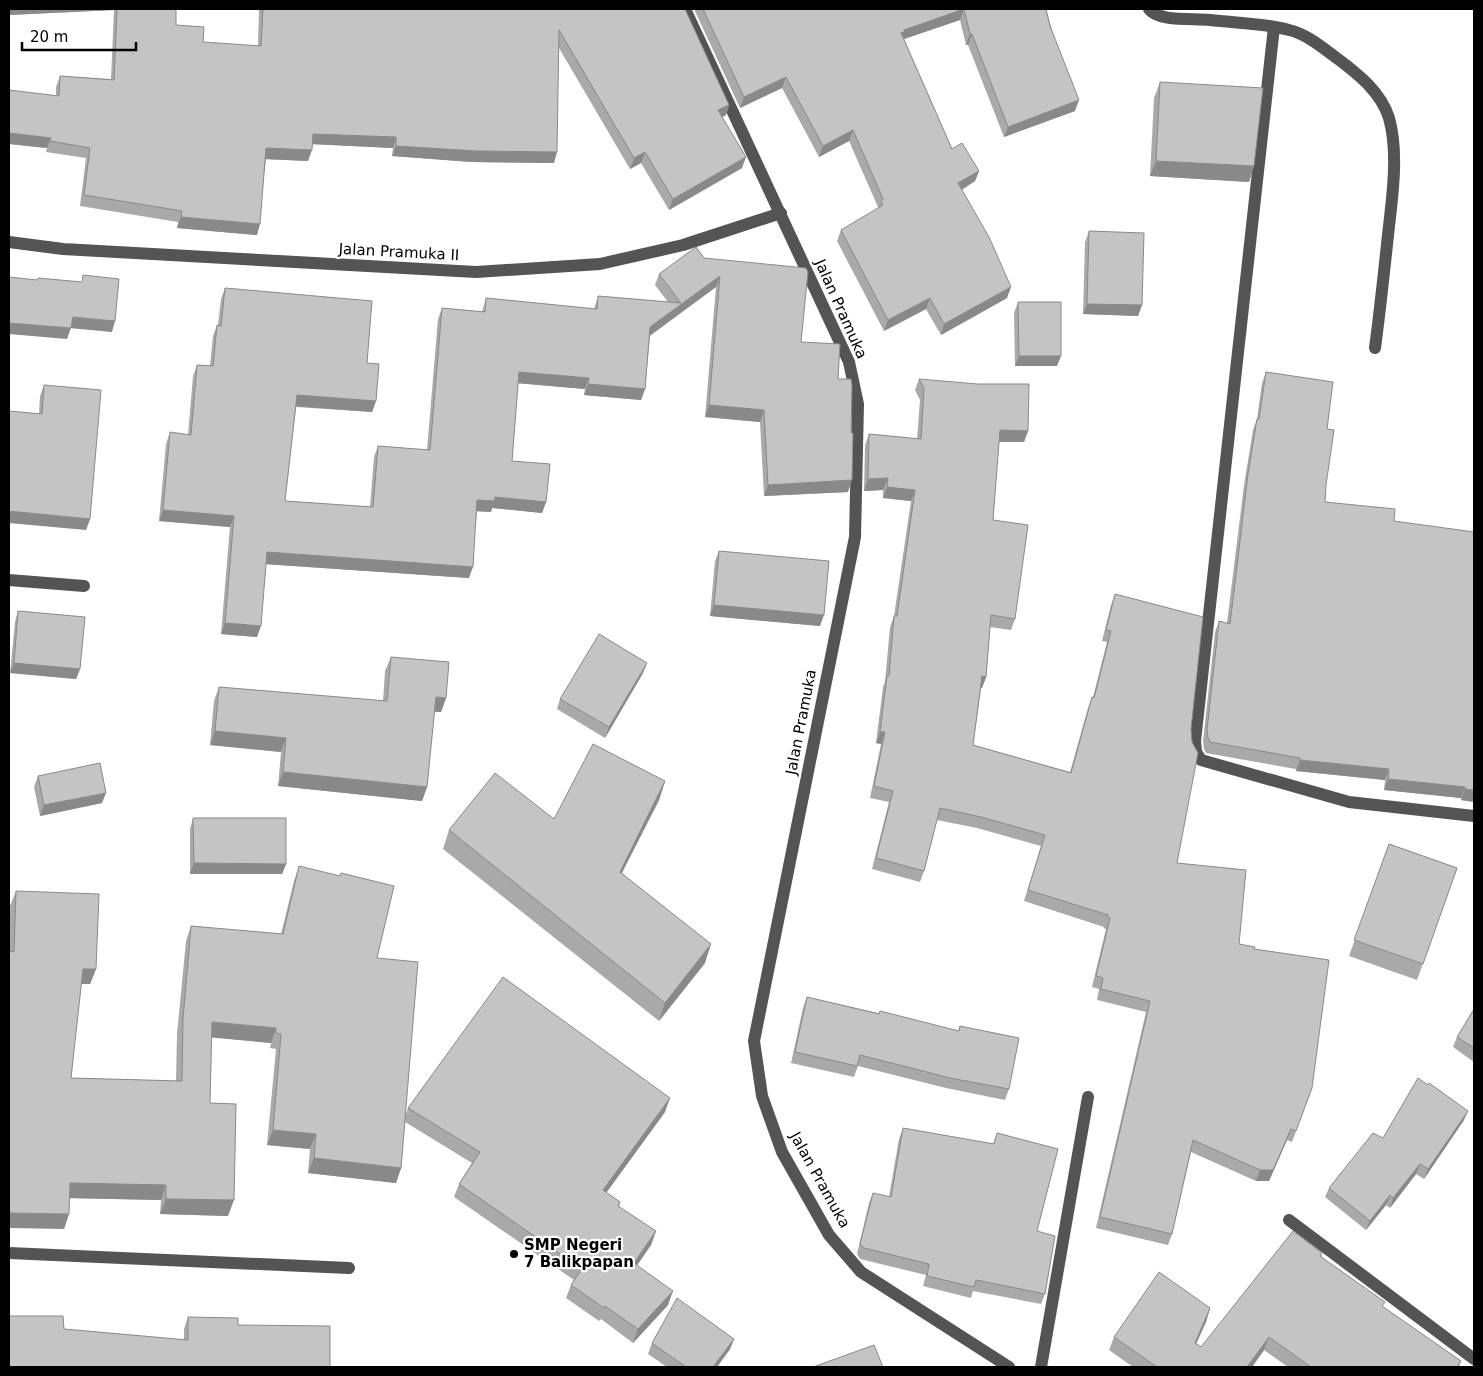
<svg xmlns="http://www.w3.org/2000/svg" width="1483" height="1376" font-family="'DejaVu Sans',sans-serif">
<rect width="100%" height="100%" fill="#fff"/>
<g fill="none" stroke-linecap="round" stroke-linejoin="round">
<g stroke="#545454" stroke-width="12">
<polyline points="685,9 849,362 858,404 855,537 754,1041 762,1096 782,1152 829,1235 861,1272 1009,1367"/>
<path d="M1149 9C1158 22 1194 18 1210 20 1236 23 1264 23 1289 30 1307 34 1323 48 1338 59 1358 74 1381 92 1389 118 1399 153 1392 199 1388 235 1384 273 1380 310 1375 348"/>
<polyline points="1274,27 1195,741 1196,752 1201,760 1349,802 1474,816"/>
<polyline points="9,242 63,249 476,272 600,264 683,245 781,213"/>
<polyline points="9,580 84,586"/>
<polyline points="1289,1220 1474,1359"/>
<polyline points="9,1253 349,1268"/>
<polyline points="1041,1367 1088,1097"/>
</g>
</g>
<g fill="#a9a9a9">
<polygon points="9,9 176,9 176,25 203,42 258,46 259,9 685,9 729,105 726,115 722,117 742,168 669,210 641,163 630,169 559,48 554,163 472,162 392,156 393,148 312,144 308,161 266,159 257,235 177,228 178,222 80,206 86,158 46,152 47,148 9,144 9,90 56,96 56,87 60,76 111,79 114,10 9,15"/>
<polygon points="694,9 1046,9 1075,111 1004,137 968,45 966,45 960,20 904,39 952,149 979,171 975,181 962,190 1007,298 941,335 926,309 884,331 837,241 841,230 878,209 878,207 849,141 819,157 782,88 740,108"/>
<polygon points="1160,82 1254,166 1249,182 1150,176 1154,98"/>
<polygon points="1089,231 1142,305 1138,316 1083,314 1085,242"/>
<polygon points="704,258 801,342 838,379 848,492 764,496 760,422 705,417 716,287 650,336 645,389 641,400 584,395 585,389 518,383 512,461 546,502 542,513 492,508 491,512 477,511 469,578 266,564 257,637 221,634 230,527 159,521 166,444 170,432 188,435 193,376 197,365 210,366 213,336 217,325 218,325 221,299 225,288 367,363 376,401 372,412 296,407 285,501 370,507 374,457 378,446 427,450 438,319 442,308 482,312 486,298 594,309 598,296 668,302 655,285 659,274"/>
<polygon points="1018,302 1057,366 1015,366 1014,313"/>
<polygon points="1266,372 1327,429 1325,502 1394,521 1474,802 1461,800 1461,798 1384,790 1385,780 1296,771 1296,769 1206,753 1204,749 1203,741 1215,632 1219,621 1227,623 1244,485 1253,430 1257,419 1262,383"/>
<polygon points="919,379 1028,431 1024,442 999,442 993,520 1015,619 1011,630 990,627 986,677 982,688 981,688 973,745 1070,772 1088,708 1092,697 1093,697 1107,642 1102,641 1111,605 1115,594 1177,863 1239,944 1254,949 1312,1088 1292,1142 1287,1140 1269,1181 1256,1181 1191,1152 1172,1234 1168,1245 1096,1228 1146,1012 1097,1000 1099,989 1092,987 1106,929 1103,928 1104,927 1024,901 1041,846 977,828 937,820 924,871 920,882 872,869 889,802 870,798 881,744 876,743 883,687 885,682 890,627 894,616 911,501 883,498 883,490 864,491 865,445 869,434 917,439 920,400 915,390"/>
<polygon points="44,385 90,519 86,530 39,414 40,396"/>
<polygon points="719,551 820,626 710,616 715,561"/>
<polygon points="18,611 80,669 76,679 10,673 15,622"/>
<polygon points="391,657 446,698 441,712 434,712 427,787 422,801 278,786 281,752 210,745 214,701 219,687 383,701 385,671"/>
<polygon points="643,673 605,738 557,709 560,699"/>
<polygon points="38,776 102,803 40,816 34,787"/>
<polygon points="665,781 659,800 622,873 705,963 659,1021 443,849 449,830 554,819"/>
<polygon points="193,818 286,864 282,874 190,874 190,829"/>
<polygon points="1389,844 1457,868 1417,980 1349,956"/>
<polygon points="299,866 377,958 406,1114 408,1108 665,1112 606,1193 620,1202 619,1207 656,1231 651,1245 637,1265 668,1305 633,1343 601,1319 599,1321 566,1298 571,1285 574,1280 454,1197 459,1184 472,1163 405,1122 401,1168 396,1183 308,1173 310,1149 267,1145 276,1049 270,1048 271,1043 211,1037 210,1103 228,1216 160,1214 161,1200 69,1198 69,1214 64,1229 9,951 10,906 16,891 96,969 90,984 81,984 71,1078 176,1081 177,1034 186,941 191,926 281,934 294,881"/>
<polygon points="807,997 958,1031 960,1026 1009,1089 1005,1100 946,1088 858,1066 854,1077 791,1063 803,1008"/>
<polygon points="1474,1009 1474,1062 1453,1047 1457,1037"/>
<polygon points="1464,1120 1424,1179 1416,1174 1390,1208 1386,1205 1366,1230 1325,1197 1329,1188 1383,1138"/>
<polygon points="903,1128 993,1144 997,1133 1037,1231 1045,1294 1041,1304 973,1291 971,1298 923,1286 926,1275 860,1259 857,1254 869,1203 873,1193 889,1197 899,1139"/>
<polygon points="1322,1253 1321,1257 1383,1307 1461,1361 1459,1367 1288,1367 1264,1350 1252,1367 1133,1367 1109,1350 1114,1337 1210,1308 1206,1322 1196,1344 1201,1347"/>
<polygon points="188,1317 238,1325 330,1367 64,1329 184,1340 184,1329"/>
<polygon points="734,1339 730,1349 717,1367 667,1367 648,1354 652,1343"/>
</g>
<g fill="#898989">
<polygon points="9,9 114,9 114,10 9,15"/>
<polygon points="964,9 960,20 901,40 901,33 904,30"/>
<polygon points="970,34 972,34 968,45 966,45"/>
<polygon points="786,77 782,88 740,108 744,97"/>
<polygon points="1079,100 1075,111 1004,137 1008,127"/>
<polygon points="729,105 726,115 714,121 718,110"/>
<polygon points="853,130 849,141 819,157 823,146"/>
<polygon points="9,133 51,138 47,148 9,144"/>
<polygon points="313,134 396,137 393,148 309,144"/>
<polygon points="396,146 557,152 554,163 472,162 392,156"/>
<polygon points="266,148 312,150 308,161 262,159"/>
<polygon points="645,152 641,163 630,169 634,158"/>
<polygon points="746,157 742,168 669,210 673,199"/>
<polygon points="1156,161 1254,166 1249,182 1150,176"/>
<polygon points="979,171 975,181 954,194 958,183"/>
<polygon points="181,217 260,224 257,235 177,228"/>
<polygon points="720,276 716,287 646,338 650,327"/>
<polygon points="1011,287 1007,298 941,335 944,324"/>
<polygon points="930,298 926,309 884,331 888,320"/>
<polygon points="1087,304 1142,305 1138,316 1083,314"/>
<polygon points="73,317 115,321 112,332 69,328"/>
<polygon points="9,323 71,328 67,339 9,334"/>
<polygon points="1019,356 1061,356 1057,366 1015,366"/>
<polygon points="519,372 589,378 585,389 515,383"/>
<polygon points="588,384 645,389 641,400 584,395"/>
<polygon points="297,395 376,401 372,412 293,406"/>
<polygon points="709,405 764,410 760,422 705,417"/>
<polygon points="1000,430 1028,431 1024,442 996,442"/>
<polygon points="888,478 883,490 864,491 868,479"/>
<polygon points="852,480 848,492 764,496 768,485"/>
<polygon points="887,487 915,490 911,501 883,498"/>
<polygon points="495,497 546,502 542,513 492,508 491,512 473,511 477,500"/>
<polygon points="163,510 234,516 230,527 159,521"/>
<polygon points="9,511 90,519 86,530 9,523"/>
<polygon points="267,552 473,567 469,578 263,564"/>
<polygon points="714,605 824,615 820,626 710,616"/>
<polygon points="225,623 261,626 257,637 221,634"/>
<polygon points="14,663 80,669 76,679 10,673"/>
<polygon points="647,663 643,673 605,738 609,727"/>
<polygon points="982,676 986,677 982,688 978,687"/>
<polygon points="436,697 446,698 441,712 431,711"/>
<polygon points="215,731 286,738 281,752 210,745"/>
<polygon points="880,732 885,732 881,744 876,743"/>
<polygon points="1300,760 1389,769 1385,780 1296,771"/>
<polygon points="283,772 427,787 422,801 278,786"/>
<polygon points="1388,779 1465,787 1461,798 1384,790"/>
<polygon points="665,781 659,800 613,890 620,872"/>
<polygon points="1465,789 1474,790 1474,802 1461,800"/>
<polygon points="106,793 102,803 40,816 44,805"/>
<polygon points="194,863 286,864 282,874 190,874"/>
<polygon points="711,944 705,963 659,1021 665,1003"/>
<polygon points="83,969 96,969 90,984 77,984"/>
<polygon points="212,1022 276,1028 271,1043 206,1037"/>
<polygon points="670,1098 665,1112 598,1204 603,1190"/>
<polygon points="1468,1111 1464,1120 1424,1179 1428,1169"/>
<polygon points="1291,1129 1287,1140 1269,1181 1256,1181 1260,1170"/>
<polygon points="273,1130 316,1134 310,1149 267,1145"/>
<polygon points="314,1158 401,1168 396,1183 308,1173"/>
<polygon points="1420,1164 1416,1174 1390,1208 1393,1198"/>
<polygon points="70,1183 166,1185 161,1200 64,1198"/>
<polygon points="1390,1195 1386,1205 1366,1230 1370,1221"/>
<polygon points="166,1199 234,1200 228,1216 160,1214"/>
<polygon points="9,1213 69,1214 64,1229 9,1228"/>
<polygon points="656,1231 651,1245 629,1277 634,1263"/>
<polygon points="673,1291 668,1305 633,1343 638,1329"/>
<polygon points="1210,1308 1206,1322 1190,1357 1195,1343"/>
<polygon points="1269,1337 1264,1350 1252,1367 1247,1367"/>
<polygon points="734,1339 730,1349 717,1367 713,1367"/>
</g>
<g fill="#c4c4c4" stroke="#898989">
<polygon points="117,9 176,9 176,25 204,27 203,42 261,46 263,9 685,9 729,105 718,110 746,157 673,199 645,152 634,158 559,30 557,152 476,151 396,146 396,137 313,134 312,150 266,148 260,224 181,217 182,211 84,195 90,148 50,141 51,138 9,133 9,90 59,96 60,76 114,80"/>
<polygon points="703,9 1046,9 1050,26 1079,100 1008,127 972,34 970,34 964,9 904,30 904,32 901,33 952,149 962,143 979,171 958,183 989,237 1011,287 944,324 930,298 888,320 841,230 883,205 881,201 883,199 853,130 823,146 786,77 744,97"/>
<polygon points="1160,82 1263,88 1254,166 1156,161"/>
<polygon points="1089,231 1144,233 1142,305 1087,304"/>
<polygon points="696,247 704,258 806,268 808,272 801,342 840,344 838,379 851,379 852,386 851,433 853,433 852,480 768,485 764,410 709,405 720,276 650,327 645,389 588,384 589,378 519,372 512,461 550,464 546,502 495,497 495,501 477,500 473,567 267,552 261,626 225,623 234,516 163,510 170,432 191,435 197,365 213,366 217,325 221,326 225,288 372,301 367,363 379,364 376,401 297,395 285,501 373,507 378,446 430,450 442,308 485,312 486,298 597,309 598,296 681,303 659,274"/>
<polygon points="83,275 119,279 115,321 73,317 71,328 9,323 9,277 37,280 38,278 82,282"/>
<polygon points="1018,302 1061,302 1061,356 1019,356"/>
<polygon points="1266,372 1333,382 1327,429 1334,430 1326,485 1325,502 1395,509 1394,521 1474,532 1474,790 1465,789 1465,787 1388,779 1389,769 1300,760 1300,758 1210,742 1208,738 1207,730 1219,621 1230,624 1248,474 1257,419 1259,419"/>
<polygon points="919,379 978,384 1029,384 1028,431 1000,430 993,520 1028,525 1015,619 991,615 986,677 982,676 973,745 1071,773 1092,697 1094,698 1111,631 1106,630 1115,594 1203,617 1191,729 1192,742 1198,753 1177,863 1246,870 1239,944 1255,947 1254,949 1329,960 1312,1088 1296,1131 1291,1129 1273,1170 1260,1170 1193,1140 1172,1234 1100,1217 1150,1001 1101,989 1103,978 1096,976 1110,918 1108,917 1108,915 1028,890 1045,835 981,817 940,808 924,871 876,858 893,791 874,786 885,732 880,732 887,676 889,676 894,616 897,616 915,490 887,487 888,478 868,479 869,434 921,439 924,388"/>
<polygon points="44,385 101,390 90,519 9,511 9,516 9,411 42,414"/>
<polygon points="719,551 829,561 824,615 714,605"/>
<polygon points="18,611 85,617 80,669 14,663"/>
<polygon points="599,634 647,663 609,727 560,699"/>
<polygon points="391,657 449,662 446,698 436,697 427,787 283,772 286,738 215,731 219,687 387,701"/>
<polygon points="593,744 665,781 620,872 711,944 665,1003 449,830 495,773 554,819"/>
<polygon points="100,763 106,793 44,805 38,776"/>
<polygon points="193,818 286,818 286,864 194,863"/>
<polygon points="1389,844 1457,868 1423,964 1354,940"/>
<polygon points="299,866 340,876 341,873 394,886 377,958 418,962 401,1168 314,1158 316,1134 273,1130 281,1034 276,1033 276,1028 212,1022 210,1103 236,1104 234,1200 166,1199 166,1185 70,1183 69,1214 9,1213 9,951 14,952 16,891 99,894 96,969 83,969 71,1078 182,1081 183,1019 191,926 283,934"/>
<polygon points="503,977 670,1098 603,1190 620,1202 618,1206 656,1231 634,1263 673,1291 638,1329 605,1306 604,1308 571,1285 582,1269 459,1184 480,1152 408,1108"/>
<polygon points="807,997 879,1014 880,1011 959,1031 960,1026 1019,1038 1009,1089 950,1078 860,1055 857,1066 795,1052"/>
<polygon points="1474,1009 1474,1048 1457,1037"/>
<polygon points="1418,1078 1428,1085 1429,1083 1468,1111 1428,1169 1420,1164 1393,1198 1390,1195 1370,1221 1329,1188 1373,1133 1383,1138"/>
<polygon points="903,1128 994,1144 997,1133 1058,1149 1037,1231 1055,1236 1045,1294 976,1280 974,1287 927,1276 929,1264 864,1248 860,1244 873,1193 891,1197"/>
<polygon points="1293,1231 1322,1253 1320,1256 1385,1302 1382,1306 1461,1361 1457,1367 1311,1367 1269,1337 1247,1367 1157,1367 1114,1337 1159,1272 1210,1308 1195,1343 1201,1347"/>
<polygon points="677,1298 734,1339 713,1367 686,1367 652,1343"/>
<polygon points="9,1316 63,1316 64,1329 188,1340 188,1317 238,1318 238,1325 330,1326 330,1367 9,1367"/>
<polygon points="874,1345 883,1367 813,1367"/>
</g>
<circle fill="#000" stroke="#fff" stroke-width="2" cx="514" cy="1254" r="5"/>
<g text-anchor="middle" stroke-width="4.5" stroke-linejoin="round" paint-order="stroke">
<g font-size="15" fill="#000" stroke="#fff">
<text transform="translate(399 252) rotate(3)" y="5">Jalan Pramuka II</text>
<text transform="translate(841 309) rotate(66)" y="5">Jalan Pramuka</text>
<text transform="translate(801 722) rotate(-79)" y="5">Jalan Pramuka</text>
<text transform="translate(820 1180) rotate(61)" y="5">Jalan Pramuka</text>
</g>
<g font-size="15" font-weight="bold" fill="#000" stroke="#fff" text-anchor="start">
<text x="524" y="1250">SMP Negeri<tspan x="524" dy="17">7 Balikpapan</tspan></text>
</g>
</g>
<rect width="1483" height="1376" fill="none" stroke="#000000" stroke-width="20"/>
<path d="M22 42v8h114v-8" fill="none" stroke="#000000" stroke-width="2.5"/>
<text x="30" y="42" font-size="15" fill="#000000" stroke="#ffffff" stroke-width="4" paint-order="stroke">20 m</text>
</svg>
